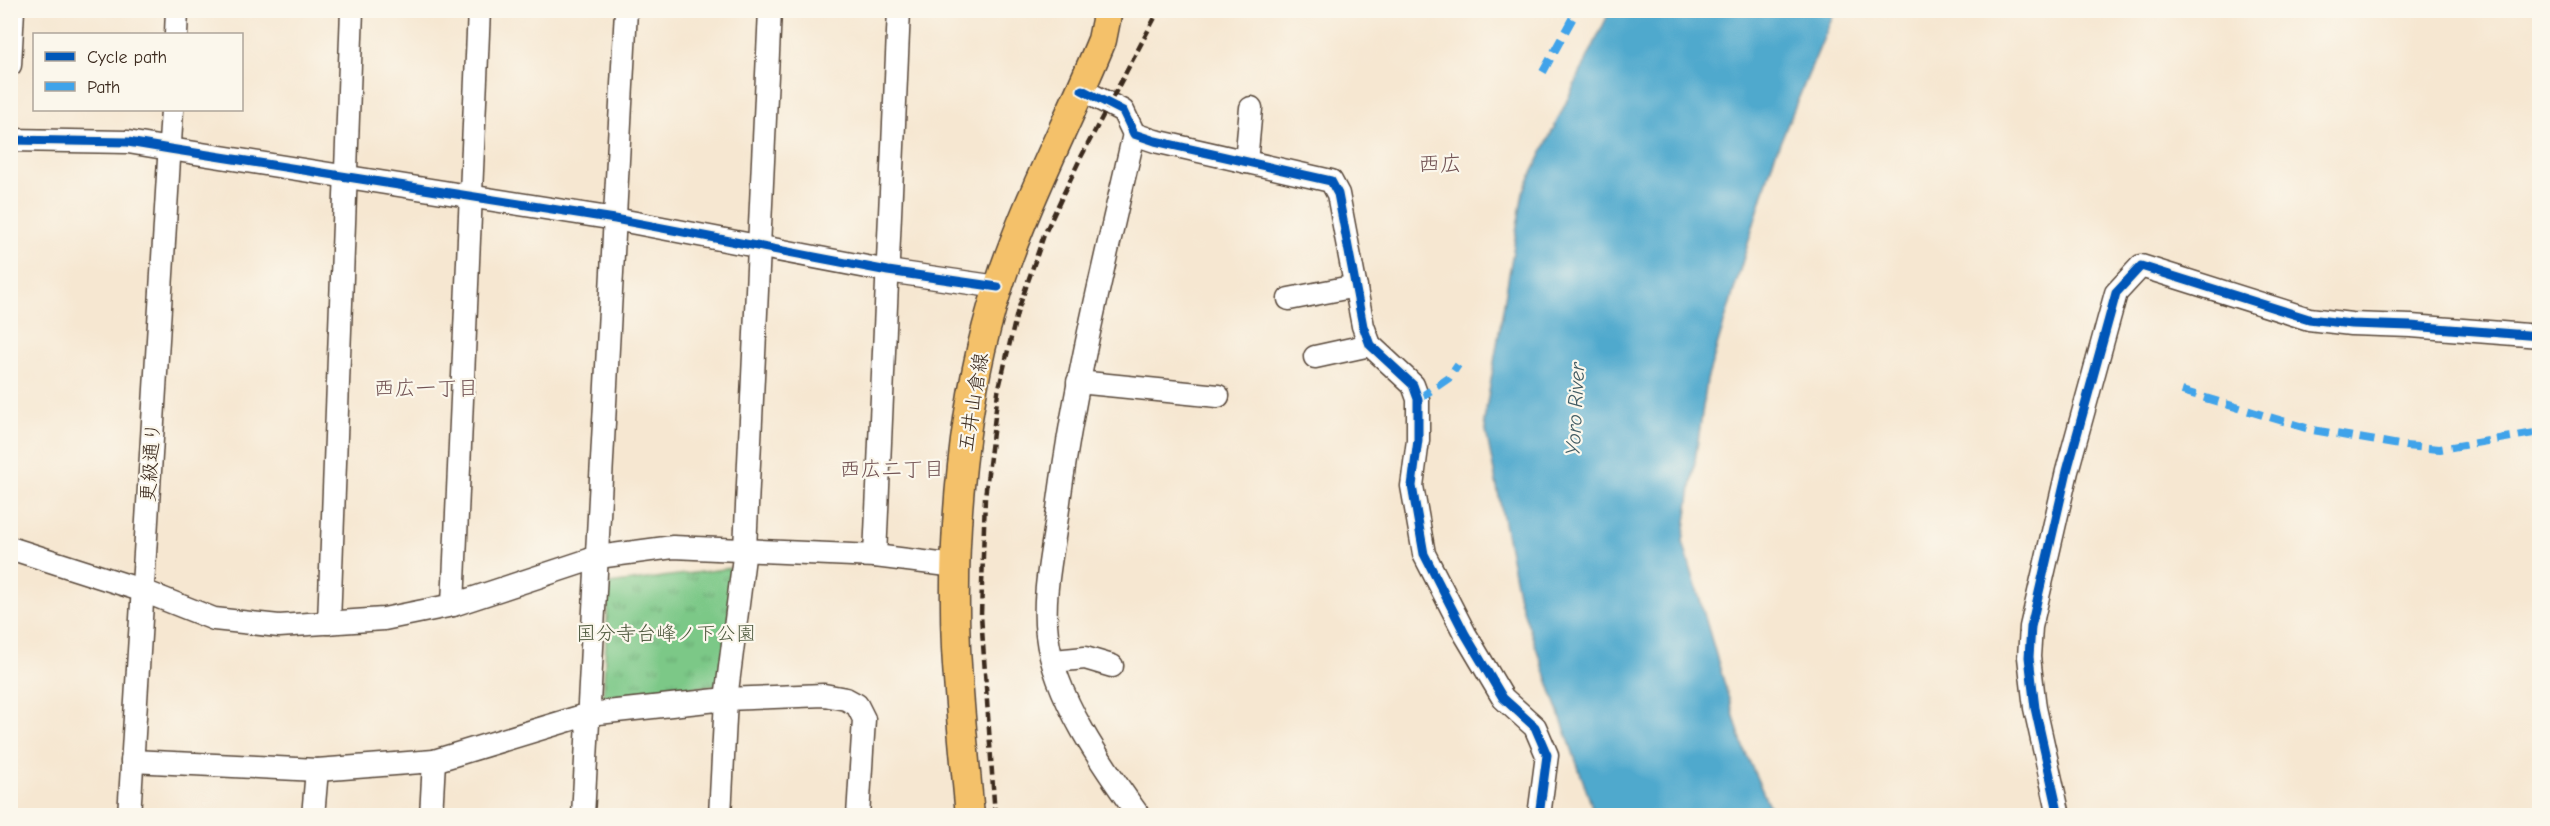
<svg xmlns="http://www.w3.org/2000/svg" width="2550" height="826" font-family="'Comic Neue','Klee One',sans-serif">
<defs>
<pattern id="park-tufts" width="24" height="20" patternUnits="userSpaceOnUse" patternTransform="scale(1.5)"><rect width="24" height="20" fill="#7bc887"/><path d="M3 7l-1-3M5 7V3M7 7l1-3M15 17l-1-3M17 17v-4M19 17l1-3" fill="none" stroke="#66a36e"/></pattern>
</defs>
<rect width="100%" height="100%" fill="#fbf7ec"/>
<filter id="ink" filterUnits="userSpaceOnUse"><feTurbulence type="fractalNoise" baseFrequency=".0167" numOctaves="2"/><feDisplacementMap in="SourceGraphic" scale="12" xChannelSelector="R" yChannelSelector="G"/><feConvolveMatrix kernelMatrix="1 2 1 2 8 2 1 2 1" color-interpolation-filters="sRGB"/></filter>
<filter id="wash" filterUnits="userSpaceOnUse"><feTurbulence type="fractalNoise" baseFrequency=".008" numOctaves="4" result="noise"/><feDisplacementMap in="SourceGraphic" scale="24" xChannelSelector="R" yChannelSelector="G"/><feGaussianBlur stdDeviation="1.35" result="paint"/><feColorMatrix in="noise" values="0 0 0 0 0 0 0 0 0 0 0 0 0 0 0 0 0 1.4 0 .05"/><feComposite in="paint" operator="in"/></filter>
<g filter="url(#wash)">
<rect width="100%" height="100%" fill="#f6e7d1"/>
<polygon fill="url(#park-tufts)" stroke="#5b7952" stroke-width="1.5" points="731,568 726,684 603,697 609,584"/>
<polygon fill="#50a9cd" stroke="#466a76" stroke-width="1.5" points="1610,11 1835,11 1774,157 1707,380 1683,542 1743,747 1773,815 1595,815 1519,599 1484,421 1523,192"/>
</g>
<g filter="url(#ink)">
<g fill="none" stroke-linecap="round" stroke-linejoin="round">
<g stroke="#574639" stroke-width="25">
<g id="minor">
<polyline points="176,34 177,10"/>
<polyline points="10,65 13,10"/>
<polyline points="1082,90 1123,111 1134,134 1155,141 1331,181 1338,194 1363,326 1370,345 1413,385 1418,399 1418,440 1412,486 1424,554 1465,634 1503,698 1535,727 1547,755 1539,816"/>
<path d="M1134 134C1105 261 1073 387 1057 517 1052 555 1042 596 1047 635 1054 697 1103 766 1139 816"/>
<polyline points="10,140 128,142 170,149 615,219 888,271 998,287"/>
<polyline points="1246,162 1251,108"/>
<polyline points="1289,299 1356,286"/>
<polyline points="1315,357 1370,345"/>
<polyline points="1078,382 1218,396"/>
<polyline points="10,548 141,590 214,619 279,626 384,619 453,605 598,557 673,547 875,556 956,566"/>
<polyline points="875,556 899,10"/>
<polyline points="453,605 479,10"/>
<polyline points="329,623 352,10"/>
<polyline points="1054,661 1085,658 1112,666"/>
<polyline points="132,761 317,770 434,761 589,714 726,699 824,695 846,699 857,705 864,719 858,816"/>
<polyline points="129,816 172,110"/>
<polyline points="313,816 317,770"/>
<polyline points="431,816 434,761"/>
<polyline points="583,816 626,10"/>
<polyline points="720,816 726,699 745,549 770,10"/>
<polyline points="2059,816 2035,708 2029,657 2031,627 2067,471 2116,293 2141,266 2309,319 2351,324 2411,326 2540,336"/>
</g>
</g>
<g stroke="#574639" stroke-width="31">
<path id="major" d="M970 816C965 760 959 704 956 648 951 535 963 395 998 288 1025 203 1068 123 1102 40L1108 10"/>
</g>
<use href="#minor" stroke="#fff" stroke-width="22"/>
<use href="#major" stroke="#f4c16a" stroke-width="28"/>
<polyline stroke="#3b2a1e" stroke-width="4.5" stroke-dasharray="9 4.5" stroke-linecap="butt" points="995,816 981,615 985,497 998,392 1017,313 1044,235 1080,159 1159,10"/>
<g stroke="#3fa3ea" stroke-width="8" stroke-dasharray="15 8" stroke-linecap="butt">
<polyline points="1543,72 1577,10"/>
<polyline points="2182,391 2313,430 2405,446 2440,449 2540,432"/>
<polyline points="1418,399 1449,378 1458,365"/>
</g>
<g stroke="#fbf7ec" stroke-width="13">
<g id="cycleway">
<polyline points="1082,90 1123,111 1134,134 1155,141 1331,181 1338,194 1363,326 1370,345 1413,385 1418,399 1418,440 1412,486 1424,554 1465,634 1503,698 1535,727 1547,755 1539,816"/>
<polyline points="10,140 128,142 170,149 615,219 888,271 998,287"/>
<polyline points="2059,816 2035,708 2029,657 2031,627 2067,471 2116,293 2141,266 2309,319 2351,324 2411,326 2540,336"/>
</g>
</g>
<use href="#cycleway" stroke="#0057b8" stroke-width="9"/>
</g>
</g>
<g text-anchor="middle" stroke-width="4.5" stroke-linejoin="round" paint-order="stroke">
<g font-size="20" fill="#3b2a1e" stroke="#fbf7ec">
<text transform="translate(973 402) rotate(-81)" y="7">五井山倉線</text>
<text transform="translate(150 462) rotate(-86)" y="7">更級通り</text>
</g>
<g font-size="20" fill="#4e593e" stroke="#fbf7ec">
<text x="666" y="640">国分寺台峰ノ下公園</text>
</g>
<g font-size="21" fill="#725354" stroke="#fbf7ec">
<text x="426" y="395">西広一丁目</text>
<text x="892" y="476">西広二丁目</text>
</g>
<g font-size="21" font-style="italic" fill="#435d64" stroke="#fbf7ec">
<text transform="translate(1575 409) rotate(-87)" y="7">Yoro River</text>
</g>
<g font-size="22" fill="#725354" stroke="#fbf7ec">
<text x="1440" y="171">西広</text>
</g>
</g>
<rect width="2550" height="826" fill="none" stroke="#fbf7ec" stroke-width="36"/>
<rect x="33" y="33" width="210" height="78" fill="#fbf7ec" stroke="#aea59a" stroke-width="1.5"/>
<rect x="45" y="52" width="30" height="9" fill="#0057b8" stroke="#aea59a" stroke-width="1.5"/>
<text x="87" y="63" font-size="18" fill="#3b2a1e">Cycle path</text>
<rect x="45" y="82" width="30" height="9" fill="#3fa3ea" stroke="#aea59a" stroke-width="1.5"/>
<text x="87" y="93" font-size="18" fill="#3b2a1e">Path</text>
</svg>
